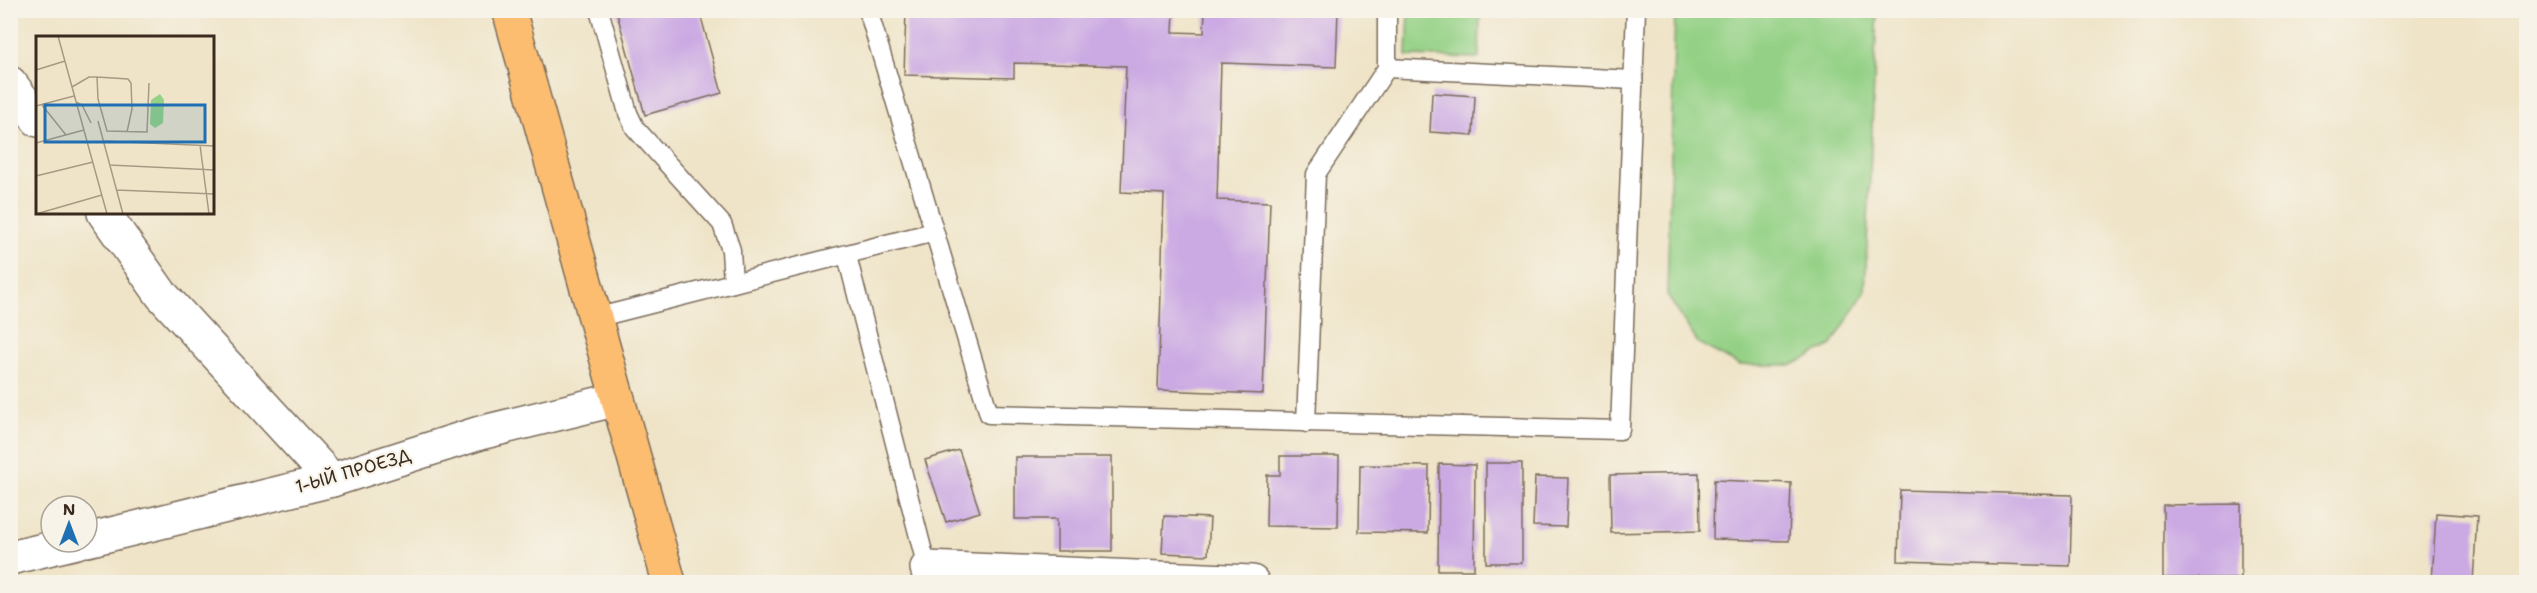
<svg xmlns="http://www.w3.org/2000/svg" width="2537" height="593" font-family="'Shantell Sans',sans-serif">
<rect width="100%" height="100%" fill="#f7f3e8"/>
<filter id="ink" filterUnits="userSpaceOnUse"><feTurbulence type="fractalNoise" baseFrequency=".0167" numOctaves="2"/><feDisplacementMap in="SourceGraphic" scale="12" xChannelSelector="R" yChannelSelector="G"/><feConvolveMatrix kernelMatrix="1 2 1 2 8 2 1 2 1" color-interpolation-filters="sRGB"/></filter>
<filter id="wash" filterUnits="userSpaceOnUse"><feTurbulence type="fractalNoise" baseFrequency=".008" numOctaves="4" result="noise"/><feDisplacementMap in="SourceGraphic" scale="24" xChannelSelector="R" yChannelSelector="G"/><feGaussianBlur stdDeviation="1.35" result="paint"/><feColorMatrix in="noise" values="0 0 0 0 0 0 0 0 0 0 0 0 0 0 0 0 0 1.4 0 .05"/><feComposite in="paint" operator="in"/></filter>
<g filter="url(#wash)">
<rect width="100%" height="100%" fill="#efe4c8"/>
<g fill="#94d186" stroke="#687e52" stroke-width="1.5">
<polygon points="1409,11 1480,11 1479,58 1407,56"/>
<polygon points="1675,11 1877,11 1865,291 1832,345 1792,365 1739,365 1698,343 1667,295"/>
</g>
<g id="blocks">
<g fill="#cba9e3">
<polygon points="616,10 699,10 722,93 645,115"/>
<polygon points="906,10 1023,10 1023,15 1038,16 1038,10 1174,10 1173,32 1204,33 1205,10 1338,10 1336,67 1221,63 1217,200 1270,202 1263,394 1158,390 1164,194 1121,192 1126,66 1014,63 1014,78 904,75"/>
<polygon points="1432,93 1475,96 1473,135 1430,132"/>
<polygon points="959,450 980,512 946,522 925,460"/>
<polygon points="1280,456 1339,456 1338,527 1266,526 1267,475 1280,475"/>
<polygon points="1015,457 1112,457 1112,551 1057,551 1057,519 1015,519"/>
<rect x="1486" y="463" width="36" height="100"/>
<polygon points="1439,464 1475,465 1474,570 1438,570"/>
<polygon points="1360,465 1429,466 1428,533 1359,532"/>
<polygon points="1699,473 1700,531 1611,533 1610,475"/>
<polygon points="1535,477 1568,478 1566,527 1533,526"/>
<polygon points="1714,480 1791,483 1789,541 1713,539"/>
<polygon points="1900,490 2072,495 2070,566 1898,561"/>
<polygon points="2241,504 2241,578 2163,578 2163,505"/>
<polygon points="2436,513 2477,516 2473,582 2432,582"/>
<polygon points="1164,516 1210,518 1208,555 1162,553"/>
</g>
</g>
</g>
<g filter="url(#ink)">
<use href="#blocks" fill-opacity="0" stroke="#7a6b5a" stroke-width="1.5"/>
<g fill="none" stroke-linecap="round" stroke-linejoin="round">
<g stroke="#7a6b5a" stroke-width="21">
<g id="lane">
<polyline points="599,10 628,113 635,128 722,224 731,250 733,283"/>
<polyline points="868,10 989,414 1620,430 1636,10"/>
<polyline points="1387,68 1633,80"/>
<polyline points="847,256 927,568"/>
<polyline points="595,318 934,232"/>
<polyline points="1306,423 1316,174 1387,68 1387,10"/>
</g>
</g>
<g stroke="#7a6b5a" stroke-width="36">
<g id="street">
<polyline points="10,83 38,120"/>
<polyline points="104,213 161,294 332,480"/>
<polyline points="87,540 332,480 480,433 618,399"/>
<polyline points="10,558 77,542"/>
<polyline points="931,582 927,568 1252,582"/>
</g>
</g>
<g stroke="#7a6b5a" stroke-width="36">
<polyline id="primary" points="509,10 669,582"/>
</g>
<use href="#lane" stroke="#fff" stroke-width="18"/>
<use href="#street" stroke="#fff" stroke-width="33"/>
<use href="#primary" stroke="#fcbd6f" stroke-width="33"/>
</g>
</g>
<g text-anchor="middle" stroke-width="4.5" stroke-linejoin="round" paint-order="stroke">
<g font-size="18" fill="#3b2a1e" stroke="#f7f3e8">
<text transform="translate(353 471) rotate(-16)" y="6">1-ЫЙ ПРОЕЗД</text>
</g>
</g>
<g transform="translate(36 36)">
<rect width="178" height="178" fill="#efe4c8"/>
<path d="M124 58 128 64 127 87 119 92 114 88 115 64Z" fill="#94d186"/>
<path fill="none" stroke="#a79a84" stroke-width="1.5" d="M22 0 71 178M0 34 29 25M61 41 92 43 95 47 96 73 91 96M36 51 53 41H61L62 63 71 95 111 96 113 47M40 66 46 69 55 87M6 69 30 99M0 70 38 60M62 85 87 178M67 105 179 110M0 107 48 94M164 109 173 178M73 129 179 134M0 140 57 126M80 154 179 158M0 178 66 159"/>
<path fill="#1f6fb2" fill-opacity="0.15" stroke="#1f6fb2" stroke-width="3" d="M9 69H169V106H9Z"/>
<rect width="178" height="178" fill="none" stroke="#3b2a1e" stroke-width="3"/>
</g>
<rect width="2537" height="593" fill="none" stroke="#f7f3e8" stroke-width="36"/>
<g transform="translate(69 524)"><circle r="28" fill="#f7f3e8" stroke="#aca397" stroke-width="1.5"/>
<path d="M0-4.5L10 22L0 15L-10 22Z" fill="#1f6fb2"/>
<text y="-9" font-size="16" font-weight="bold" text-anchor="middle" fill="#3b2a1e">N</text>
</g>
</svg>
